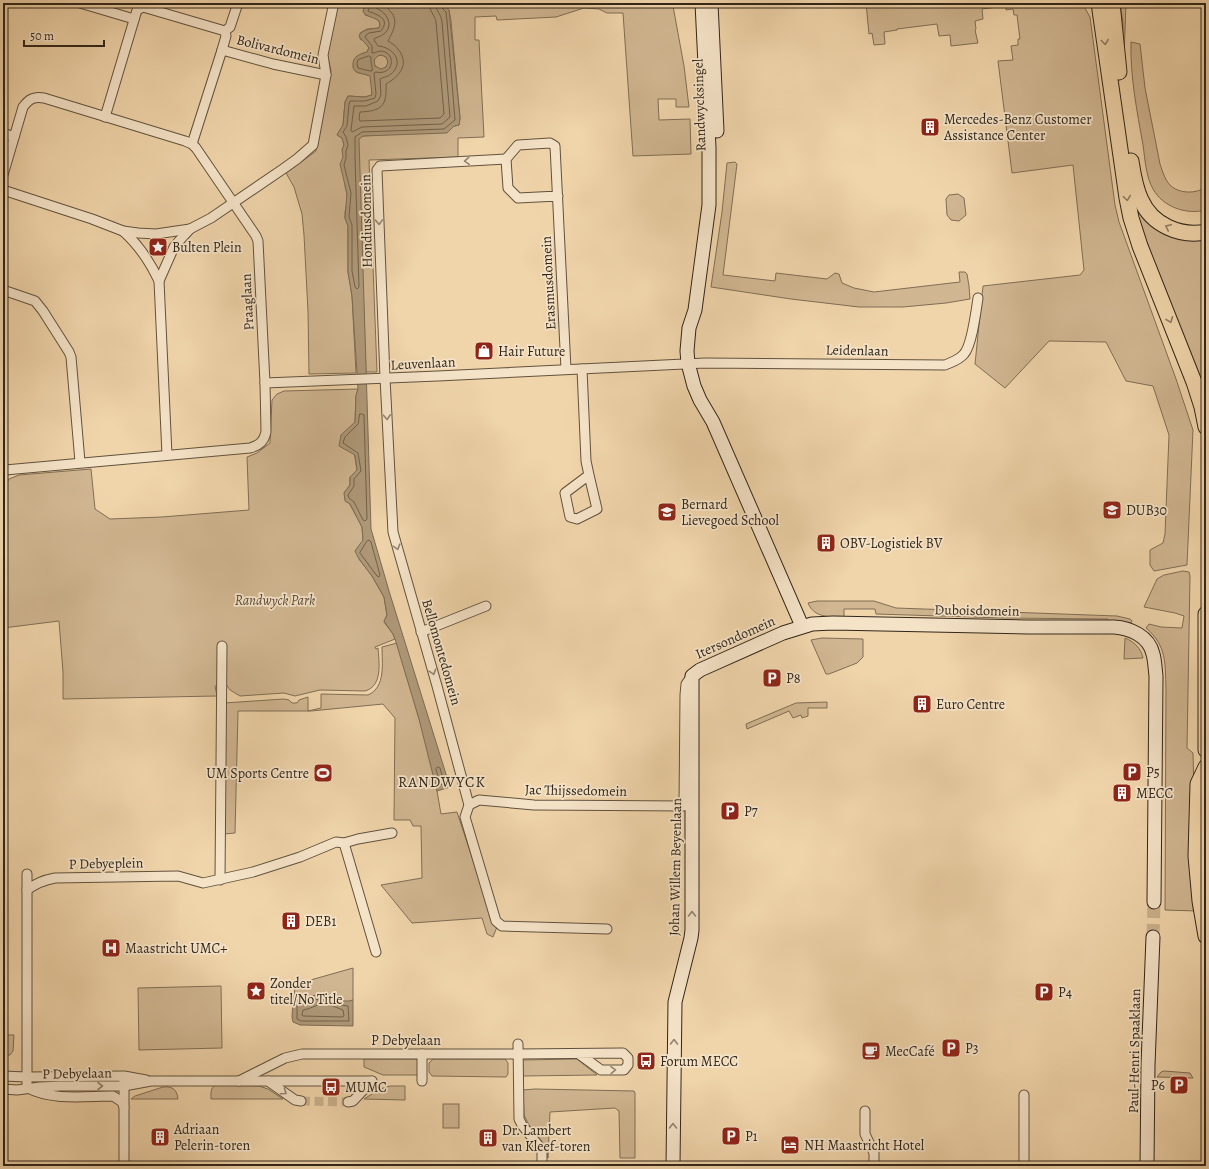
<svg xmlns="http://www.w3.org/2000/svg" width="1209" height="1169" font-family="Alegreya,serif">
<rect width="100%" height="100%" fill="#f0d4aa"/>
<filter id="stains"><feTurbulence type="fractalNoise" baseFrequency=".005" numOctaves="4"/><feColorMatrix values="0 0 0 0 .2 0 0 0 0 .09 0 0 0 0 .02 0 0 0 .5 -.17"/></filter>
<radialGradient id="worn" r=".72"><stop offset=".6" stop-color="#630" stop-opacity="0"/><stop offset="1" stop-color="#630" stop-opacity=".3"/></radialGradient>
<g fill="#d0b691" stroke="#806e55">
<polygon points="337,3 368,3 364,8 365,15 375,18 379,21 380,25 379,28 367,29 360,33 360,39 365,42 369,48 367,52 361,54 356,72 371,76 372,95 365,97 348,96 345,102 343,125 337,135 342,138 344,145 342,150 362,136 448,131 454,126 459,125 460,118 451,21 449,10 442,3 631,3 673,6 684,66 689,107 676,107 676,99 658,99 659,120 690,119 691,154 633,156 623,13 607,13 599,9 584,8 556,17 497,20 496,16 475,17 475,40 479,40 484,137 458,138 458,157 369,160 377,372 366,372 358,158 345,186 347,194 347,202 345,212 345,218 348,226 348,272 352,296 356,373 309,374 308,311 304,235 302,214 294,187 286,173 316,151 331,71 327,53"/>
<polygon points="866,3 1082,3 1090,17 1115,205 1119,222 1176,379 1193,430 1187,565 1154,571 1150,565 1150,550 1163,543 1165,534 1169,435 1153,386 1126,381 1106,342 1049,341 1005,388 975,364 983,286 1080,275 1084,270 1073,165 1012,173 998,61 1013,60 1011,46 1018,45 1018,39 1020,39 1017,15 1014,15 1013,9 1006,10 1006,6 982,9 983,19 975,21 976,29 975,30 978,43 951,46 950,35 939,36 937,24 897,29 897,30 884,32 885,44 874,45 872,33 869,34"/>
<polygon points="1120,3 1126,3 1124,58 1122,58 1123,23"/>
<path d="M1131 42 1140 44 1145 88 1160 164C1162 170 1165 180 1170 185 1179 194 1196 194 1206 187V210C1186 215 1163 207 1153 189 1146 177 1145 159 1143 145 1137 111 1130 76 1131 42Z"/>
<circle cx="381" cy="62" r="7"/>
<polygon points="735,162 737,164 723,275 775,281 776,273 827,279 835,273 839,274 842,283 854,288 874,292 960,282 959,272 965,272 967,274 969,286 970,299 946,303 903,307 859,307 791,299 711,287 722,212 727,163"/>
<polygon points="958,194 964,198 966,215 959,221 951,220 947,215 946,199 949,195"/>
<polygon points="1135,202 1142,213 1206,236 1206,399 1145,246"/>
<path d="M358 389 356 396 355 422 350 427 357 470 350 477V485L344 493 362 527 363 540 359 559 372 576 384 597 387 615 384 622 393 634 395 639 375 647 376 649 378 648C379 662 383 686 365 691L320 690 295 696 284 693 240 696 230 690 226 684 215 686 217 696 63 699V672L59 621 3 628V490L9 479 19 475 91 469 95 509 110 519 162 517 249 510 247 457 257 453 270 443 272 400 277 394 284 391Z"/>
<path d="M1183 571 1189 572 1190 576 1187 748 1193 753 1197 911 1165 910 1166 689C1165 663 1167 646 1146 628L1149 624 1161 627 1182 628 1184 616 1175 613 1144 607 1157 579 1164 575Z"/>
<path d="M817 601H874L896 608 1117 616 1130 619 1132 621 1131 623 1108 621V619L1003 618 876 614 875 609H844V617C830 617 814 618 808 603Z"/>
<polygon points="822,638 863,639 863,657 857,663 829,674 826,674 811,640"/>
<path d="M1125 638C1135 642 1141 649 1143 658L1124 659Z"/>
<path d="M397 643C413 699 432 755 441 814L457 812 490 912 497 927 493 937 487 934 482 918 412 923 381 885 422 878 421 826H413L410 820H394L395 718 383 704 311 711H238L235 833 224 834V703L284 699 289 700 292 703H297L299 700 308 697V711L321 708V694L368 695C386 687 382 663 382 647Z"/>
<polygon points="827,702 827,708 808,708 808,716 802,718 801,715 793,718 789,711 747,729 746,724 796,703"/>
<polygon points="1206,839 1206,883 1201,883 1203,840"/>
<polygon points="353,968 353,1000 348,1002 342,1001 333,995 313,996 306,1000 293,1003 295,988 297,988 300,983"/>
<polygon points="221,986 222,1048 139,1050 138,988"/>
<polygon points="3,1035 14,1035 13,1051 10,1055 3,1055"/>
<polygon points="364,1059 416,1059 418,1061 419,1075 383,1075 364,1067"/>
<polygon points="433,1059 505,1059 508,1063 508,1074 506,1077 432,1076 429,1072 429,1063"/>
<polygon points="577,1059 597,1075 522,1076 522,1060"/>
<polygon points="1164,1071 1190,1073 1193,1078 1157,1077 1161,1072"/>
<path d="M216 1085 259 1086 268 1089 283 1099H211C211 1094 210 1087 216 1085Z"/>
<polygon points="390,1086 405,1086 405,1100 364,1099 380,1089"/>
<path d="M163 1087C173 1086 177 1090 178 1099H131L135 1096Z"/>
<polygon points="535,1089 634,1091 635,1093 635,1158 620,1158 619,1111 615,1108 550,1112 548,1158 545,1146 529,1125 524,1115 523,1090"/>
<rect x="443" y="1104" width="16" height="24"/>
<rect x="619" y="1162" width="16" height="4"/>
</g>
<g fill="#af9979" stroke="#7d6b53" fill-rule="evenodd">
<path d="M368 3H443L449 10 460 118 459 125 454 126 447 133 363 136 359 139 371 529 389 591 450 787 437 791 419 719 395 639 393 634 384 621 387 615 384 597 372 576 359 559 355 551 363 540 362 527 350 504 345 501 344 493 350 485V477L357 470 355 455 339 446 341 435 355 422 356 395 358 389 352 296 348 272V226L345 218 347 194 340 164 343 157 342 150 344 145 342 138 337 135 343 125 345 102 348 96 365 97 372 95 370 76C366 74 359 74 355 71 353 69 353 68 353 66 352 56 360 54 367 52L369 48C366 43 361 40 359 36 362 29 371 29 379 28L380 25 379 21C374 17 367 17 363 12L364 8ZM381 55 386 57 388 62 386 67 381 69 375 66 374 60 378 56Z"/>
<path d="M325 993C335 996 342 1004 353 1000V1026L300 1025 293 1022 292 1017 293 1001 306 1000 313 996Z"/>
</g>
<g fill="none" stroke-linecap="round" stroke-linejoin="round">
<g stroke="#706049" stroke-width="1">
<path d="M371 3 368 11C377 15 391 18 381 31L369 33 366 35 365 37 372 46V53C375 53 378 51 381 51 396 52 395 76 376 72L374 73 376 94 375 98 365 101H350L349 104 347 126 343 132 346 137 348 145 346 151V158L344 165 351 193 349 217 352 225V271L355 287 357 289 359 287 355 158V137L362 132 444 129 455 120 447 21 446 12 440 6V3"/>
<path d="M376 3V8C392 15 395 33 375 38L374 40 378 46C393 47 405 62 391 74 388 77 383 77 380 79L381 95 378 101 366 106H354L351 130 352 132 362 127 442 124 450 117 442 22C441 13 435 10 435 3"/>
<path d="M382 3C384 5 387 7 389 10 400 20 393 31 388 41 391 43 395 45 398 49 410 64 400 76 386 84 387 106 382 111 360 112L359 119 360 121 440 118 444 114 436 22C435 15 429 11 429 3"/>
<path d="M369 56 371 57C370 63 373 67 372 71H370L358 68 357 63 358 60Z"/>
<polygon points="360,414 362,414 364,415 367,519 365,521 363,520 354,502 349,498 348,495 354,486 354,479 361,471 358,453 343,443 345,437 358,424"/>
<polygon points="367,541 369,540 371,542 380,575 379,577 377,576 360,553"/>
<polygon points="438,767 440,768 444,783 442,785 440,784 436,769"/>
<polygon points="324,998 332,999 341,1005 348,1006 349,1021 301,1021 297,1019 297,1005 307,1004 315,1000"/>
<path d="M325 1003 343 1010 344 1016 342 1017 303 1016 302 1015 303 1010C311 1009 317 1004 325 1003Z"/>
</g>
<polyline stroke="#cab18d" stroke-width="9" stroke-dasharray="9 4.5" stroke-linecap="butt" points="301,1101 348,1102"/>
<polyline stroke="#cab18d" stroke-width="13" stroke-dasharray="13 6" stroke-linecap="butt" points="1153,937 1154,902"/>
<g stroke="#61523d" stroke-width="11">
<g id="street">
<polyline points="80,3 134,19"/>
<polyline points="225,31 230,27 238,3"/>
<polyline points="326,75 323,55 333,7"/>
<polyline points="105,117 137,10 143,7 225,31 226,36 222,50 192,144"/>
<polyline points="3,133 14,137"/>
<polyline points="506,159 380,166 377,170 385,378 393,532 437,686 469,805 465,817 496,921 502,926 607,929"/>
<path d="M3 175 23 107C29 99 34 96 44 98L185 141 192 144 196 148 256 236 258 241 265 383 266 432C264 441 260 445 250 448L5 470"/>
<polyline points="3,190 92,219 123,231 138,233 156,234 190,229"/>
<polyline points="558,196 518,198 508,188 506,159 518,145 550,143 555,146 566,369"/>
<path d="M123 231C139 245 150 262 159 281L167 455"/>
<polyline points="159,281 174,247 179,241 190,229 211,218 283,169 297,159 313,145 326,75 273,64 222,50"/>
<polyline points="3,290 35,301 43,311 69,352 71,357 80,462"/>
<polyline points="582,369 586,461 589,475 565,493 570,517 577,519 597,509 589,475"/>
<path d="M265 383 438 376 705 363 945 365C952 362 959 360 964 354 972 345 976 311 978 298"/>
<polyline points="421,632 486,606"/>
<polyline points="469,805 479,800 534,805 684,806 685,695 686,684 691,677"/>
<polyline points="344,843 376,952"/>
<polyline points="220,880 222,646"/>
<path d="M27 890C36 883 44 880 55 878L178 876 203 883 253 872 300 857 336 842 344 843 358 839 392 833"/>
<polyline points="518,1044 519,1119 522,1125 542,1150 542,1166"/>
<polyline points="422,1054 422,1081"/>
<polyline points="3,1076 27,1077 124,1076 146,1080"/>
<polyline points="124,1079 124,1166"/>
<polyline points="239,1081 285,1058 302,1054 518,1054 623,1053 628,1058 628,1065 624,1070 601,1070 579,1054"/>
<polyline points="268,1081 295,1100 301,1101"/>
<polyline points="27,1088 27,874"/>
<path d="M28 1088C52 1101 87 1096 113 1096L122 1102 124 1107"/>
<polyline points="3,1089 17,1090 40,1087 61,1086 124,1086 151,1081 372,1081"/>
<polyline points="1024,1095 1024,1166"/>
<polyline points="348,1102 353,1101 372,1081"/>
<polyline points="865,1111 865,1134 874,1153 874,1166"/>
</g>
</g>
<g stroke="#312619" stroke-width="15">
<g id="secondary">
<polyline points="702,3 709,148 709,205 695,310 689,328 687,351 688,363 694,386 700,400 713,422 802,626"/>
<polyline points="711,3 717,131"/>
<path d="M673 1166 675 1002 691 938 692 930V676L700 670 783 633 812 624 833 623 1028 627H1114C1130 628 1149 636 1153 654 1155 661 1155 669 1156 676L1154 902"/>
<polyline points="1147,1166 1148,1065 1153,937"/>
</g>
</g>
<g stroke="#312619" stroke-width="17">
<g id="primary">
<polyline points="1099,3 1127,198 1131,218 1140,246 1194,382 1202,407 1206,427"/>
<polyline points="1112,3 1119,72"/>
<path d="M1131 161C1133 174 1135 188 1141 200 1152 225 1180 237 1206 232"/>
<polyline points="1206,614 1206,750"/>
<polyline points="1206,767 1198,784 1196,856 1200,901 1206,936"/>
</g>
</g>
<use href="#street" stroke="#f5e3c8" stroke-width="9"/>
<use href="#secondary" stroke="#f5e3c8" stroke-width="13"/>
<use href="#primary" stroke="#f0d4aa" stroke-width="15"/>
</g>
<defs><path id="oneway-chevron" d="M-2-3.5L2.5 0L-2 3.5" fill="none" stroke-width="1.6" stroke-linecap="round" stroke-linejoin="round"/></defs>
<g stroke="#907d62">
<use href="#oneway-chevron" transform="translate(1105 42) rotate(82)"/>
<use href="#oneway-chevron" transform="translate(1127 198) rotate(82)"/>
<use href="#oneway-chevron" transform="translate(1168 227) rotate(-155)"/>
<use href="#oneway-chevron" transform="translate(1170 320) rotate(68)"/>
</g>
<g stroke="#938470">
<use href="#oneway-chevron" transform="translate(467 161) rotate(176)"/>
<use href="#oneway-chevron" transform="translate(379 222) rotate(88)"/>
<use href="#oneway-chevron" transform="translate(387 417) rotate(87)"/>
<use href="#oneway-chevron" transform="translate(397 547) rotate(74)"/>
<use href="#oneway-chevron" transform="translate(433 672) rotate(73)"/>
<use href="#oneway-chevron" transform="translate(692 914) rotate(-90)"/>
<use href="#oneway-chevron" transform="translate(674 1042) rotate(-89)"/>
<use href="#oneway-chevron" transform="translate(613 1070) rotate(-1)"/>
<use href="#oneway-chevron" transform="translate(100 1086)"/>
<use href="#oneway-chevron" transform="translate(284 1092) rotate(35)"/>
<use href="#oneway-chevron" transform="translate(673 1126) rotate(-90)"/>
</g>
<defs>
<g id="building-square" transform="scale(1)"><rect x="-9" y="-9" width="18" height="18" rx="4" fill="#8f2418" stroke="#f5e3c8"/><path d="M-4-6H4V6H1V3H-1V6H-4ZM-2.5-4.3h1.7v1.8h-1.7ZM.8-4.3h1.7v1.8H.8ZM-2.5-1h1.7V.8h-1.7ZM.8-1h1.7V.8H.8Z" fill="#fff"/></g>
<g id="sight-square" transform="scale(1)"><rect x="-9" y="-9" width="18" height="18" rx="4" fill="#8f2418" stroke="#f5e3c8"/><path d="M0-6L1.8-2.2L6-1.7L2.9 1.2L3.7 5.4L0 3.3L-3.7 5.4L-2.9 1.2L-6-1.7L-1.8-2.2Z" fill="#fff"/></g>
<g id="shop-square" transform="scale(1)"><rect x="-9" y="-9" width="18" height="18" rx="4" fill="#8f2418" stroke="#f5e3c8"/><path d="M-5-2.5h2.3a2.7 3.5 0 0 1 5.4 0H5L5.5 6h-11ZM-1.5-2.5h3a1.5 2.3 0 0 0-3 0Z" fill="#fff"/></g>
<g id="university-square" transform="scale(1)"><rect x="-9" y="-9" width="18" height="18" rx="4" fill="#8f2418" stroke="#f5e3c8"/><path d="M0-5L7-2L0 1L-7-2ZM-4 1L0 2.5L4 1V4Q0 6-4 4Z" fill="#fff"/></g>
<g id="school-square" transform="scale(1)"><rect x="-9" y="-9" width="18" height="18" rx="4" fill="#8f2418" stroke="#f5e3c8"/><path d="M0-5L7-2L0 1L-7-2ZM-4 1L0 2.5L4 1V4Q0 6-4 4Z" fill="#fff"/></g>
<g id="parking-square" transform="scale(1)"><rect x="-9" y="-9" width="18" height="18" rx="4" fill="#8f2418" stroke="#f5e3c8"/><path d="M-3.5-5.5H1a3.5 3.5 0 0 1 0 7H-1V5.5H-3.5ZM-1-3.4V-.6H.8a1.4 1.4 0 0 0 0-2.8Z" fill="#fff"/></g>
<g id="stadium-square" transform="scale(1)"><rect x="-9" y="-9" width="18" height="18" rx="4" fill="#8f2418" stroke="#f5e3c8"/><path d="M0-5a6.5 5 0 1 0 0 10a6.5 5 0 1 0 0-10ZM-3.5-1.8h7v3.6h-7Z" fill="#fff"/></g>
<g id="hospital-square" transform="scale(1)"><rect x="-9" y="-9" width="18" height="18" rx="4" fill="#8f2418" stroke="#f5e3c8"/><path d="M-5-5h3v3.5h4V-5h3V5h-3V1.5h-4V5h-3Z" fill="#fff"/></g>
<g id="cafe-square" transform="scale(1)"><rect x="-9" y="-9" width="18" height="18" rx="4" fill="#8f2418" stroke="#f5e3c8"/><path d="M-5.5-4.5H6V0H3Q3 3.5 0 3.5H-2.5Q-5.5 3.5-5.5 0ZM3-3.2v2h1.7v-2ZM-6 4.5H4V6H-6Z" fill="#fff"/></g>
<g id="bus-square" transform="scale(1)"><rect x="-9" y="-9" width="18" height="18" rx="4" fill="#8f2418" stroke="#f5e3c8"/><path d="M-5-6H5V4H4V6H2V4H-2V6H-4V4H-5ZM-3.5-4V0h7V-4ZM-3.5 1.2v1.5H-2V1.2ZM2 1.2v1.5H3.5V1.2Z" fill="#fff"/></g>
<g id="hotel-square" transform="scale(1)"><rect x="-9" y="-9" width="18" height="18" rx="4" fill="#8f2418" stroke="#f5e3c8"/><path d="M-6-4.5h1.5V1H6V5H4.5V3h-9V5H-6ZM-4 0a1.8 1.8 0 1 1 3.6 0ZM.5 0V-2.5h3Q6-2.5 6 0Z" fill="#fff"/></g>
</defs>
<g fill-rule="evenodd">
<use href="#building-square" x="930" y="127"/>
<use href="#sight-square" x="158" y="247"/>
<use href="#shop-square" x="484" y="351"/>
<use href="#university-square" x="1112" y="510"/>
<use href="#school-square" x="667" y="512"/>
<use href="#building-square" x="826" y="543"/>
<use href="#parking-square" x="772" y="678"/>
<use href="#building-square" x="922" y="704"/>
<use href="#parking-square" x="1132" y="772"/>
<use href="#stadium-square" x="323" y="773"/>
<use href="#building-square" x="1122" y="793"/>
<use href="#parking-square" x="730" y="811"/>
<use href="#building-square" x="291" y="921"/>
<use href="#hospital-square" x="111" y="948"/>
<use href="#sight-square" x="256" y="991"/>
<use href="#parking-square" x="1044" y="992"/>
<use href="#parking-square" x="951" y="1048"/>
<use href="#cafe-square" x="871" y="1051"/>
<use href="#bus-square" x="646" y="1061"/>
<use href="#parking-square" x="1179" y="1085"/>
<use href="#bus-square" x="331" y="1087"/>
<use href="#parking-square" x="731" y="1136"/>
<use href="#building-square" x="160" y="1137"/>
<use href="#building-square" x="488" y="1138"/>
<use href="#hotel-square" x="790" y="1145"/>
</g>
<g text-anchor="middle" stroke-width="3.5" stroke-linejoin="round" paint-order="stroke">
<g font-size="14" fill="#312619" stroke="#f5e3c8">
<text transform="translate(278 49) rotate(14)" y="5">Bolivardomein</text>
<text transform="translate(699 105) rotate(-92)" y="5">Randwycksingel</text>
<text transform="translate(366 221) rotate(-91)" y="5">Hondiusdomein</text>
<text transform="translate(548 283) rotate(-93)" y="5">Erasmusdomein</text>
<text transform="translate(247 302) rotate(-93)" y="5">Praaglaan</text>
<text transform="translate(857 350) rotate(1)" y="5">Leidenlaan</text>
<text transform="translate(423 363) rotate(-3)" y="5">Leuvenlaan</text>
<text transform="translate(977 610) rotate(1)" y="5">Duboisdomein</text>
<text transform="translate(735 637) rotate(-24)" y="5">Itersondomein</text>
<text transform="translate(442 652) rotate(74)" y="5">Bellomontedomein</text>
<text transform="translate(576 790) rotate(1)" y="5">Jac Thijssedomein</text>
<text transform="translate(106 863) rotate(-1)" y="5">P Debyeplein</text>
<text transform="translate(675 867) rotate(-89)" y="5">Johan Willem Beyenlaan</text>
<text x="406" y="1045">P Debyelaan</text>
<text transform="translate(1134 1051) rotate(-89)" y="5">Paul-Henri Spaaklaan</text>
<text transform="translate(77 1073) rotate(-1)" y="5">P Debyelaan</text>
</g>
<g font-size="14" fill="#312619" stroke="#f5e3c8" text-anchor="start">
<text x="944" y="124">Mercedes-Benz Customer<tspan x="944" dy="16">Assistance Center</tspan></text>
<text x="172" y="252">Bulten Plein</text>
<text x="498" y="356">Hair Future</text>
<text x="681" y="509">Bernard<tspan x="681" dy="16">Lievegoed School</tspan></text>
<text x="1126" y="515">DUB30</text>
<text x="840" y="548">OBV-Logistiek BV</text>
<text x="786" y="683">P8</text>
<text x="936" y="709">Euro Centre</text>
<text x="1146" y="777">P5</text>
<text x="309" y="778" text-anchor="end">UM Sports Centre</text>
<text x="1136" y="798">MECC</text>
<text x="744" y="816">P7</text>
<text x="305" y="926">DEB1</text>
<text x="125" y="953">Maastricht UMC+</text>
<text x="270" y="988">Zonder<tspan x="270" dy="16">titel/No Title</tspan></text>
<text x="1058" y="997">P4</text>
<text x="965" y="1053">P3</text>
<text x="885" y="1056">MecCafé</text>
<text x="660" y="1066">Forum MECC</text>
<text x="1165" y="1090" text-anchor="end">P6</text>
<text x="345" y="1092">MUMC</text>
<text x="174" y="1134">Adriaan<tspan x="174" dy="16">Pelerin-toren</tspan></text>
<text x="502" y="1135">Dr. Lambert<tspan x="502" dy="16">van Kleef-toren</tspan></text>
<text x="745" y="1141">P1</text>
<text x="804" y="1150">NH Maastricht Hotel</text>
</g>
<g font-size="14" font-style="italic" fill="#594a37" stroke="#f5e3c8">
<text x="275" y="605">Randwyck Park</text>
</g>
<g font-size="15" letter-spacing="1" fill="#312619" stroke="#f5e3c8">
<text x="442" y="787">RANDWYCK</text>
</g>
</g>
<rect width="1209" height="1169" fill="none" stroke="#f0d4aa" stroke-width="16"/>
<rect x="4" y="4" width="1201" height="1161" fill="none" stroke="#312619" stroke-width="2"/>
<rect x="8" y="8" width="1193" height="1153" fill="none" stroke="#312619"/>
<path d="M24 40v6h80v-6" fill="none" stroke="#312619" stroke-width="2"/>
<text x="30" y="40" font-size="12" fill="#312619" stroke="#f5e3c8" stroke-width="3" paint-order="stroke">50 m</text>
<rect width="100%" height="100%" filter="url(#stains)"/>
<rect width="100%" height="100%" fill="url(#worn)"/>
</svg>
